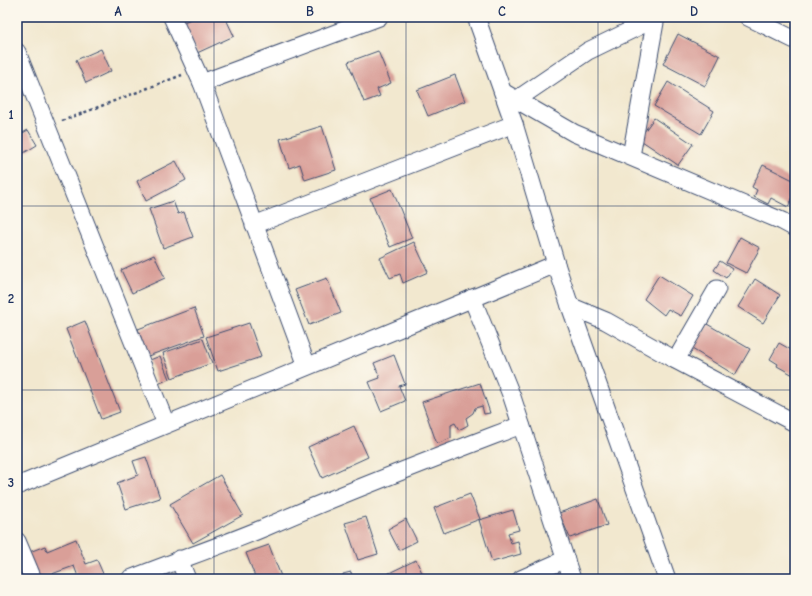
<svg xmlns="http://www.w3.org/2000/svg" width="812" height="596" font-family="'Comic Neue',sans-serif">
<rect width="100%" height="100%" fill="#fbf7ec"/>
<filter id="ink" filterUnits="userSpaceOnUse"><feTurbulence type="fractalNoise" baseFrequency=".025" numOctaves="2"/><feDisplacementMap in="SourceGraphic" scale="8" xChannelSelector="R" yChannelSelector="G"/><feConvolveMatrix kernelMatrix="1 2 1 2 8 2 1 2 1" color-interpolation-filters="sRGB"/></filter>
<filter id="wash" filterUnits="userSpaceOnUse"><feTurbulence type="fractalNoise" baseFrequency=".012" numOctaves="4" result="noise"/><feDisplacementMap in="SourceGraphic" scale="16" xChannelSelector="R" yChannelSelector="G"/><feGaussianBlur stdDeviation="0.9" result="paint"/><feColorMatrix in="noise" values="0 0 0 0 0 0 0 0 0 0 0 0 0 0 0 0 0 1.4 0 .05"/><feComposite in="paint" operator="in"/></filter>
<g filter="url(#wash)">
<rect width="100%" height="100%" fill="#f2e8cf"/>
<g id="blocks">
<g fill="#d99f98">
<polygon points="195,17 225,17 234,36 197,53 182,23"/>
<polygon points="678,34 720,56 705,86 663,64"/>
<polygon points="101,49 111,71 86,83 76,60"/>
<polygon points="378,51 391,83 377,89 380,96 364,102 348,62"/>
<polygon points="455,75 465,101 428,116 417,90"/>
<polygon points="668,82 714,111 701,134 654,106"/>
<polygon points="654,118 693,144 678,165 639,139"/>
<polygon points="322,126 336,170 305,180 300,164 289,168 280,139"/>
<polygon points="28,130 37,145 17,157 17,136"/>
<polygon points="176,161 186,180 146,201 137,181"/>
<polygon points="763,165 795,181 795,193 788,207 771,198 768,204 754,197 757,190 752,187"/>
<polygon points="392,189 412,238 390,247 370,198"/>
<polygon points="173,201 178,214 184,212 193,237 163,248 149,209"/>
<polygon points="740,237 760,248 746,273 726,263"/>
<polygon points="414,242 428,272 403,283 400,274 390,278 380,258"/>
<polygon points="154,255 165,278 132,293 121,270"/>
<polygon points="720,261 732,269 726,278 714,270"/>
<polygon points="659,275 693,296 681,316 668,309 664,315 644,299"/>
<polygon points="327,278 341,313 309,325 295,290"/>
<polygon points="755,279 780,295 763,323 738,307"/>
<polygon points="194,308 204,336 148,356 138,329"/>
<polygon points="85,321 120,412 101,419 66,329"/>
<polygon points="249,323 261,357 218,371 206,337"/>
<polygon points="707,324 750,349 735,375 692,349"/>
<polygon points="203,339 212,363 172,378 163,353"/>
<polygon points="779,343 795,352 795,376 777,366 778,364 770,359"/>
<polygon points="394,355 405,384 399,386 405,401 381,411 369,382 380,378 374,363"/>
<polygon points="160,356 169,379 158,384 150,360"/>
<polygon points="480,383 490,413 484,414 482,406 475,408 473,413 466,418 468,425 459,430 455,423 451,425 451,438 437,444 422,402"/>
<polygon points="354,426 368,457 322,478 308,447"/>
<polygon points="146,457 160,498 126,509 117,483 138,475 133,461"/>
<polygon points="220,475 243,515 193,543 170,504"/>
<polygon points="470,494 480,519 444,533 434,508"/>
<polygon points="598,499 607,525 570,538 559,513"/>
<polygon points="513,510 519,530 508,533 511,543 518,541 521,554 492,562 479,520"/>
<polygon points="366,517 378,554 358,560 345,523"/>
<polygon points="406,519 417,541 399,550 388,529"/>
<polygon points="76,539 86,564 97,560 104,576 95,579 79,579 74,566 38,579 27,553 45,546 47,551"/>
<polygon points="269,545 282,579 256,579 246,553"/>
<polygon points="416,560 425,579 390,579 387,574"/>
<polygon points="351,572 353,579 344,579 343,574"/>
</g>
</g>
</g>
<g filter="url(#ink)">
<use href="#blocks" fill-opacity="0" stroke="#3b4b6f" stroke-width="1"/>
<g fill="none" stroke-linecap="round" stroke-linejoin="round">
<g stroke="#3b4b6f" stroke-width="19">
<g id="minor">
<polyline points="172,17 202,83 307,366"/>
<polyline points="476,17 514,124 556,264"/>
<polyline points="748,17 795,40"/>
<polyline points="17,52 166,424"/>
<polyline points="202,83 379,17"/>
<polyline points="503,92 574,133 782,221 795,228"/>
<polyline points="516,100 588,51 656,18"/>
<polyline points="631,156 656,17"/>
<polyline points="254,225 514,124"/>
<polyline points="472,298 512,397 572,579"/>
<polyline points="676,360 717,289"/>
<polyline points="17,486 556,264 570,306"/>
<polyline points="17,541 33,579"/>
<polyline points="179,559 187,579"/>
<path d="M130 579C175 561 221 546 266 527 350 490 435 458 521 425"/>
<polyline points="521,579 566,559"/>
<polyline points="667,579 570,306 606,321 670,357 795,423"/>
</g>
</g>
<polyline stroke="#3b4b6f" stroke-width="2.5" stroke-dasharray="3 3" stroke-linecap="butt" points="62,121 182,75"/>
<use href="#minor" stroke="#fff" stroke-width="17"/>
</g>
</g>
<path fill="none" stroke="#1b2f5e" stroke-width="1" stroke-opacity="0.55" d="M214 17V579M406 17V579M598 17V579M17 206H795M17 390H795"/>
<rect width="812" height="596" fill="none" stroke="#fbf7ec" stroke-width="44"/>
<rect x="22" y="22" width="768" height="552" fill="none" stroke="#1b2f5e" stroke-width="1.5"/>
<g font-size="13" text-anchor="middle" font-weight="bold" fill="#1b2f5e">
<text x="118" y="16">A</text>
<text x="310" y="16">B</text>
<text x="502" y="16">C</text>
<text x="694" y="16">D</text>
<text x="11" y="119">1</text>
<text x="11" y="303">2</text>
<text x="11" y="487">3</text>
</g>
</svg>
